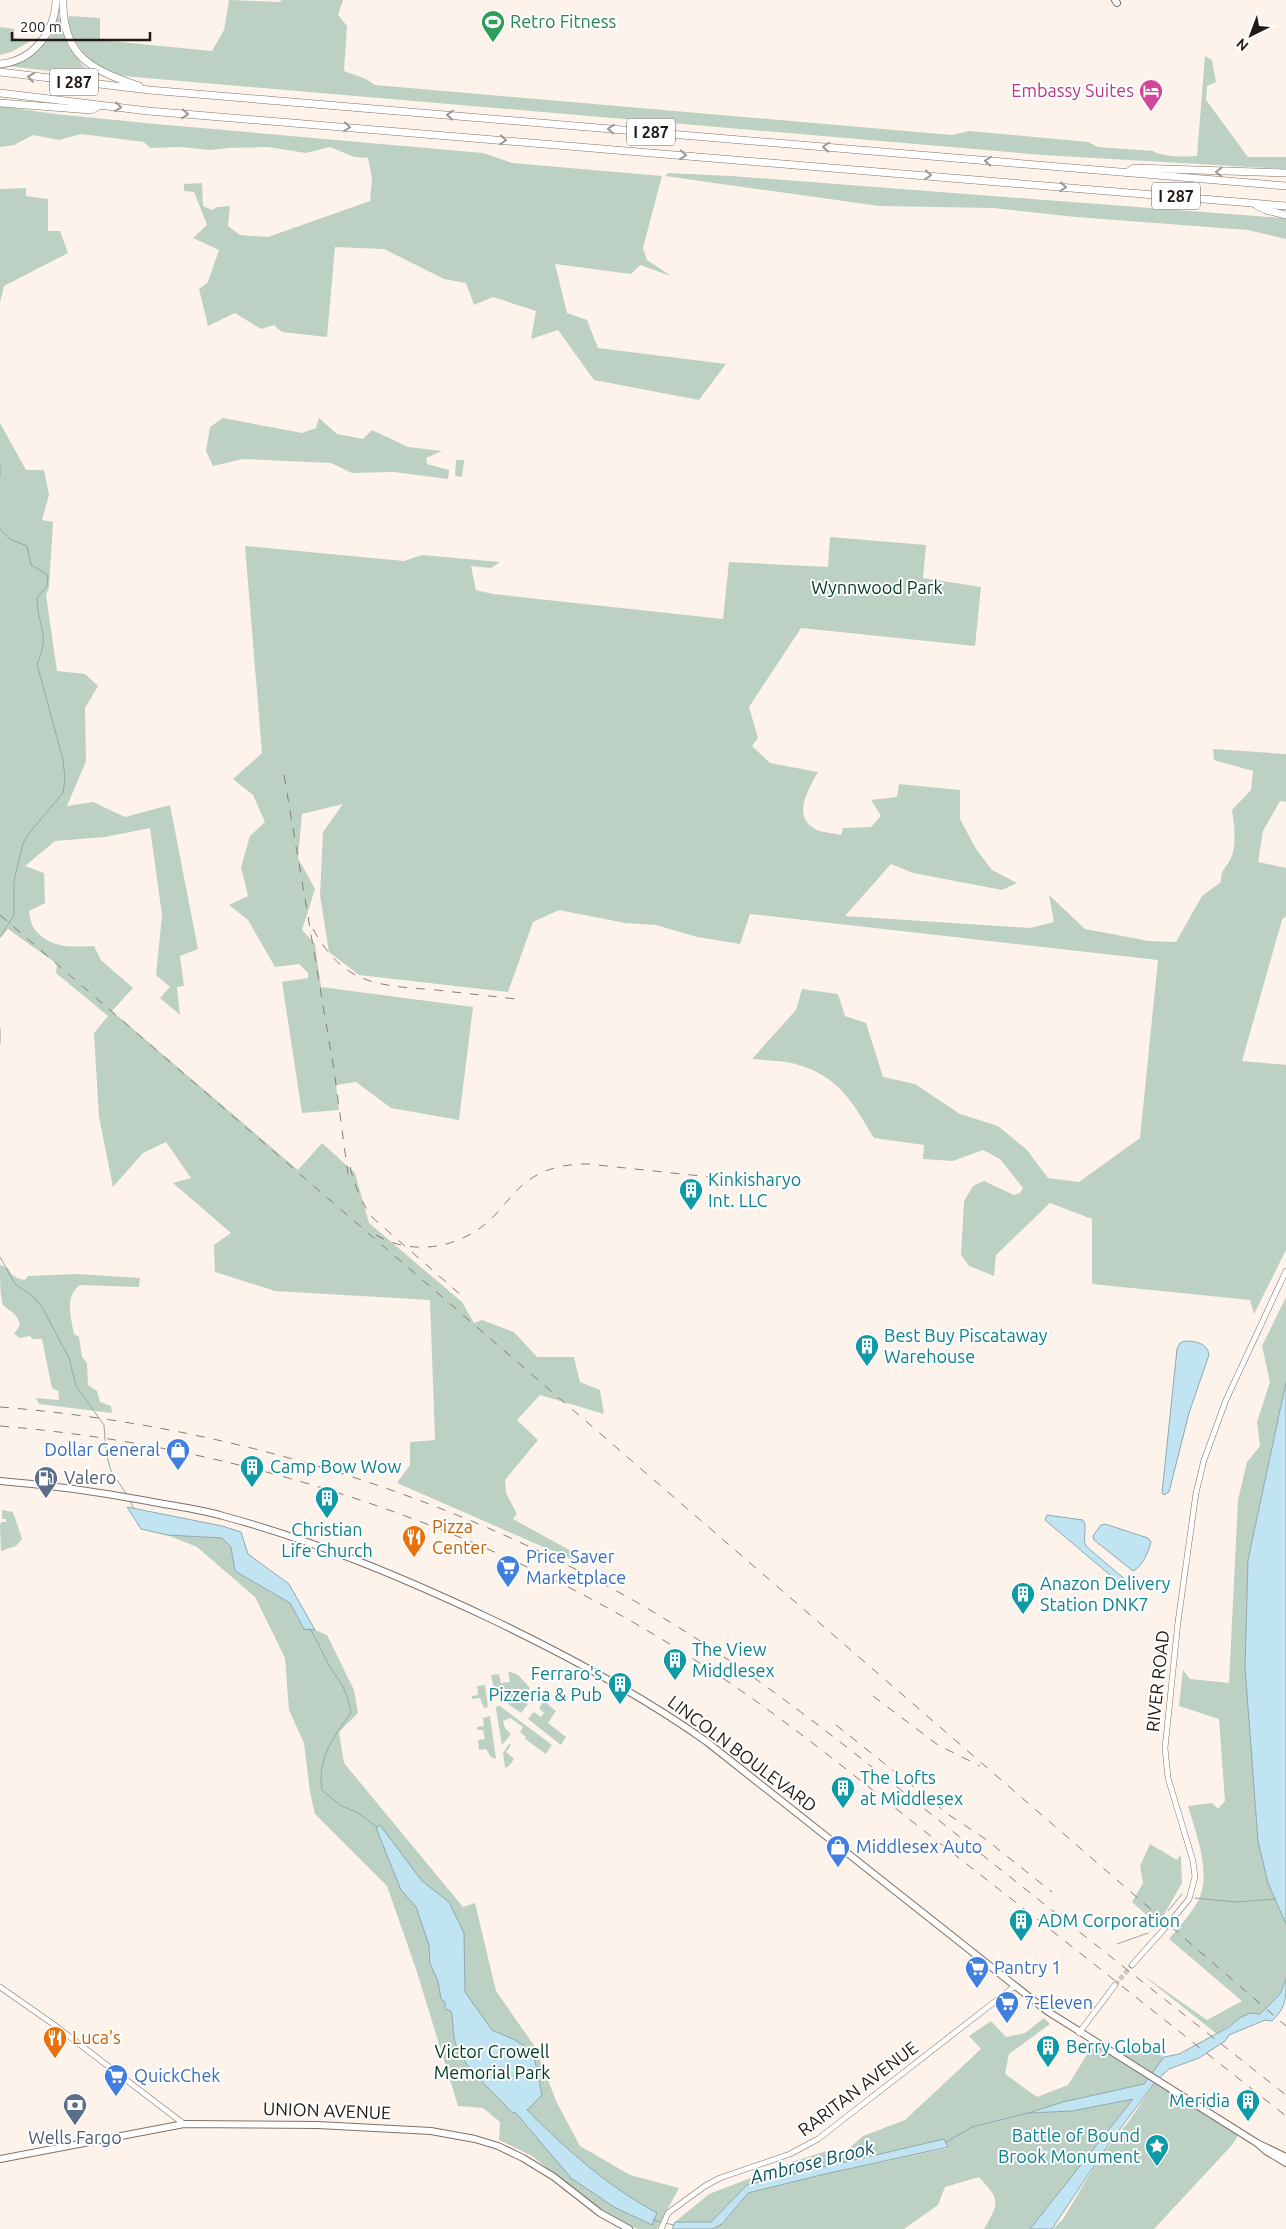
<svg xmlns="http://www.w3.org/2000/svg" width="1286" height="2229" font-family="Ubuntu,sans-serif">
<rect width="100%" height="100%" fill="#fef3eb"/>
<g fill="#bcd1c3">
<path d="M229 0 279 2 282 0H343L338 15 347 26 344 71 366 79 375 85 952 135 969 131 1088 142 1098 147 1153 151C1160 157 1188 157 1197 156L1205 56 1212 60 1216 82 1207 86 1206 100 1248 157H1286V169L1043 155 123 76C91 65 82 55 66 26L69 16 100 18V40L212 51 224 30Z"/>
<path d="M58 13 68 46 83 66 95 76 7 66C29 61 41 50 54 31L52 30Z"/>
<polygon points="0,27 14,29 14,38 33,40 11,52 0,55"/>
<polygon points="0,106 55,114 156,124 483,153 512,163 662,176 643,248 647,260 671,276 640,265 631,274 555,264 567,313 587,320 598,348 726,364 699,400 594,380 558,330 531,339 536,311 493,297 474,305 466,283 444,279 384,249 335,247 327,337 282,332 274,325 261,329 235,313 208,326 199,289 208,282 219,250 193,238 207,225 194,192 184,191 184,184 202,183 203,206 212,210 217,207 230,206 228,226 240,235 268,237 370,201 372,178 368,158 354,157 330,147 306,153 268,147 229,148 210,150 181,147 150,148 144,142 81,134 59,140 33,135 14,145 0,147"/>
<polygon points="668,173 731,176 1282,218 1286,219 1286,239 1248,230 1076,217 993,208 879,206 665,176"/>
<polygon points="26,188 26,196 48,199 48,231 60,231 68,253 4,286 0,302 0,189"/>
<polygon points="223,418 302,433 316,428 319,418 337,434 363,439 372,430 408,447 442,451 426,458 427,464 449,470 448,479 394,472 352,473 331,463 243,459 213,466 206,451 210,427"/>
<path d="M0 423 26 470H44L49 495 42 520 53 522 49 587 46 595 57 671 85 674 98 686 85 708 86 761 67 806 93 802 125 817 170 805 198 949 180 956 184 986 177 987 180 1015 160 998 170 987 156 975 162 915 150 828 105 837 55 841 25 866 44 873 45 903 29 911C30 916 31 925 35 930 51 949 72 947 94 946L101 960 133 988 112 1011 298 1170 322 1143 355 1173 369 1223 462 1302 474 1323 482 1320 514 1332 537 1357H574L580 1382 600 1390 604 1414 540 1395 517 1420 538 1440 505 1480 506 1493 517 1514 513 1519 584 1558 580 1563 397 1483 410 1465V1442L435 1440 430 1300 275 1291 215 1272 214 1245 231 1233 173 1183 191 1178 166 1142 143 1153 113 1187 99 1117 94 1033 108 1016 56 973 57 964 8 929 0 938Z"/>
<polygon points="456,460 464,460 462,477 455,476"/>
<path d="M830 537 926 545 923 578 981 587 975 646 801 628 749 707 758 738 752 746 770 763 818 772C809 789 790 817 817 830 824 833 834 833 841 835L843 828 871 827 881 816 871 800 897 797 899 784 960 790V819L976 849 992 870 1017 883 1002 890 913 873 891 864 845 916 1030 928 1054 922 1049 895 1085 929 1149 941 1176 942 1202 896 1221 882C1221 868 1226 869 1231 858 1237 844 1234 824 1232 810L1251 790 1253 771 1214 760 1213 749 1286 754V802L1280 801 1263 831 1258 862 1286 868V916L1282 920 1242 1061 1286 1065V1250L1254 1314 1250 1300 1092 1284V1219L1050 1203 996 1255 994 1276 969 1266 961 1255 964 1201 973 1186 984 1181 1014 1195 1020 1193 1023 1188 1000 1159 983 1150 953 1161 923 1159 924 1145 874 1138C854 1105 841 1079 802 1066 787 1060 768 1061 752 1059L796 1010 802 989 838 994 845 1016 866 1023 883 1077 915 1084 960 1114 998 1126 1027 1150 1048 1178 1079 1182 1140 1138 1158 960 750 914 740 944 697 937 656 925 625 923 559 910 533 922 508 992 359 975 329 952 320 895 323 832 343 804 302 814 298 858 315 889 302 930 315 944 321 987 473 1007 459 1120 391 1108 356 1082 336 1085 339 1110 302 1113 282 982 308 978V973L299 964 275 967 248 920 229 905 248 896 241 867 250 836 265 822 253 795 233 779 262 753 245 546 404 561 422 555 500 562 491 568 471 566 476 590 493 594 723 619 729 562 828 567Z"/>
<path d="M0 1265 8 1268C11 1276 17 1279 25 1280L28 1276 77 1274 140 1278 139 1287 80 1285C64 1297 71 1317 74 1334L79 1337 82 1357 87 1363 88 1385 97 1391 100 1402 111 1406 112 1413 39 1404 36 1398 59 1400 58 1391 52 1388 42 1339H32L30 1336 20 1338 14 1334 20 1325C16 1311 12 1314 3 1305 0 1297 0 1275 0 1265Z"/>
<path d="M1286 1297V1382L1248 1560 1268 1883 1286 1924V1979L1280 1994 1260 2014C1242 2013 1231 2026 1217 2034L1140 1973 1207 2020 1242 2001 1169 1939C1179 1927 1190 1915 1198 1901 1212 1874 1196 1833 1188 1806L1212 1803 1218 1809 1225 1801 1219 1719 1179 1706 1183 1670 1190 1679 1229 1683 1238 1500 1247 1462 1260 1446 1257 1422 1270 1382 1262 1346Z"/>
<polygon points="2,1510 13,1512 22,1539 16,1546 1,1551 0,1526 1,1522 6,1522 6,1519 2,1519"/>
<polygon points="167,1535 222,1538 231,1547 235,1571 290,1603 304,1629 315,1630 327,1635 354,1690 358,1713 339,1732 344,1763 463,1907 475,1903 496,1991 535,2047 557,2103 580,2146 630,2175 679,2188 657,2229 638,2229 632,2227 594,2205 532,2156 499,2140 500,2122 483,2108 458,2106 416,1969 387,1886 315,1814 310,1792 304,1743 289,1710 285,1658 255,1597 197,1547"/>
<path d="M508 1671 518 1675 530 1688 520 1700 528 1704 521 1713C505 1701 494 1697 491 1675L499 1674 501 1683 510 1682Z"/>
<polygon points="485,1685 488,1707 484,1708 480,1698 472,1699 472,1696 478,1695 477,1686"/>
<polygon points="544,1701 556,1711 548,1723 566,1737 561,1745 528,1719 534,1712 541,1717 544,1713 539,1708"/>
<polygon points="497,1706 500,1706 552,1745 546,1754 525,1739 526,1737 520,1732 523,1727 510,1718 503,1721 505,1728 511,1734 502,1745 496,1709"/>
<polygon points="490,1716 496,1759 491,1757 486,1749 479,1750 478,1740 485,1739 483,1730 477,1730 477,1727 484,1726 483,1718"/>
<polygon points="509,1744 511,1745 506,1752 514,1759 509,1766 505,1768 503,1753"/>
<polygon points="1150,1844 1177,1860 1180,1855 1181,1858 1182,1883 1158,1925 1132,1902 1143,1883 1140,1866"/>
<path d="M1044 2018 1050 2024 1009 2054 1005 2074 1037 2097 1068 2085 1091 2048 1117 2054 1141 2045 1164 2057 1144 2084 1063 2102 1031 2113 1072 2111 1134 2098 1030 2229H984C999 2202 1001 2201 979 2177L945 2187 938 2205 904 2229H712L722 2224 748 2193 825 2174 948 2148 944 2139 747 2185 711 2222H675L709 2194 795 2161 833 2149 844 2153 863 2136 905 2120 981 2049 969 2036 991 2021 1006 2037 1025 2033Z"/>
<polygon points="1156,2081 1240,2133 1232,2145 1154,2229 1053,2229 1063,2219 1100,2157 1129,2121"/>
</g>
<g fill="#c0e4f1" stroke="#90a8af">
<path d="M1185 1341C1195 1341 1208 1343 1209 1355L1189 1413 1169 1492 1164 1495 1162 1493 1177 1349 1180 1343Z"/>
<polygon points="1286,1382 1286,1924 1268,1883 1258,1841 1245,1667 1248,1560"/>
<polygon points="127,1507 222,1526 241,1532 248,1554 289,1584 315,1630 304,1629 290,1603 235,1571 231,1547 222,1538 167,1535 141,1529"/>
<path d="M1047 1515 1083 1520C1088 1527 1082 1538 1086 1546L1128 1582 1123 1586 1045 1520Z"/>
<path d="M1105 1524 1148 1538 1151 1542C1149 1551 1142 1567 1133 1571L1094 1540 1093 1536 1101 1525Z"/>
<path d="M380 1825 422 1881 449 1902 464 1933 465 1992 492 2030 515 2040 533 2052 542 2095 527 2110C567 2150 607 2186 657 2213L652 2225 614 2207 571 2178 515 2112 512 2113C494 2091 467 2073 456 2045 452 2034 454 2022 451 2011L445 2009V2002L441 1999 438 1981 430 1964 429 1945 416 1907 401 1890 376 1828Z"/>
<path d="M1286 1979C1286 2000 1286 2007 1272 2021L1265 2020 1229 2035 1225 2041 1199 2058 1169 2069 1156 2081 1108 2145 1052 2229H1030L1133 2099 1072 2111 1029 2113 1063 2102 1144 2084 1164 2057 1179 2054 1229 2027 1241 2017 1251 2013 1260 2014 1280 1994Z"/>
<polygon points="944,2139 948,2147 825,2174 748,2193 722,2224 712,2229 672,2229 675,2222 711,2222 747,2185"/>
</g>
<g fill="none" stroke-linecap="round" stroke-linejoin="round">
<g stroke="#90a8af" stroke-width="1">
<polyline points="0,466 0,476"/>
<path d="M0 529 10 539 27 546 31 565 48 575 47 586 37 598C37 626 51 634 37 664L63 760 65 778 63 793 30 832 23 843 14 881V915L0 937"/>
<polyline points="0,1029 0,1043"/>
<polyline points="0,1257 15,1284 34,1297 42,1307 69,1358 76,1386 104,1425 106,1453 111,1471 127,1495"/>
<polyline points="130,1501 134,1509"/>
<path d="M310 1629C318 1641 323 1655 330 1667 342 1685 347 1690 351 1713 333 1737 317 1759 322 1790L340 1805 360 1814 378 1828"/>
<polyline points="1195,1898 1235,1902 1276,1899"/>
<polyline points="1168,1911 1182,1894"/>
<polyline points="1117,1944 1148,1933"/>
<polyline points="946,2142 972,2127 1028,2113"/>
<polyline points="653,2220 661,2222"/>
<polyline points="665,2223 674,2225"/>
</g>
<polyline stroke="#d2c8c0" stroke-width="5" stroke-dasharray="5 2.5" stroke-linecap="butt" points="1115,1985 1132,1965"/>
<g stroke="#807165" stroke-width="6">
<g id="minor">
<polyline points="1170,1922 1189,1899 1195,1877 1193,1861 1168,1778 1165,1748 1178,1622 1196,1493 1204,1460 1226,1400 1286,1271"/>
<polyline points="1132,1965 1165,1928"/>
<polyline points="0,1987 53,2024 184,2124"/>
<polyline points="1079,2033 1115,1985"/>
<polyline points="661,2229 668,2213 705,2186 720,2178 790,2154 818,2139 1015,1986"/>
</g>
</g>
<g stroke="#807165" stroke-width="8">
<g id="major">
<polyline points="1115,0 1117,3"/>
<path d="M0 1481C50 1485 99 1492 148 1501 173 1506 199 1509 223 1516 316 1541 404 1578 491 1619 566 1655 640 1694 707 1742L1047 2011 1257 2143 1286 2157"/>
<polyline points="1258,2144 1266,2151 1286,2163"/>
<polyline points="0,2159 184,2124 318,2125 431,2131 475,2139 498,2146 523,2158 554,2177 600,2213 629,2229"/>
</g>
</g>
<g stroke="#807165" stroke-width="8">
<g id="highway">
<path d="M63 0C62 56 91 70 139 86"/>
<path d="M0 64C33 61 55 32 56 0"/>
<polyline points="0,72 149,90 1286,186"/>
<polyline points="0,93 148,111 1286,206"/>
<polyline points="0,103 91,110 99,106"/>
<polyline points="1128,172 1134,168 1286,173"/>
<polyline points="1256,205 1266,210 1286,215"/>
</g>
</g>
<use href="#minor" stroke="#fff" stroke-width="5"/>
<use href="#major" stroke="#fff" stroke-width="6"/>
<use href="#highway" stroke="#fff" stroke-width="7"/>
<g stroke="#867e77" stroke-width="1" stroke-dasharray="9 9" stroke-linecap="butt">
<polyline points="284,775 334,1070 348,1174"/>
<polyline points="0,915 1286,2026"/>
<path d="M313 929C345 986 377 985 436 990 463 993 489 996 516 999"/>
<path d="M350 1167C355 1186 361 1203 373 1218L462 1296"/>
<path d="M376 1235C415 1258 465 1247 495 1215 509 1200 520 1183 539 1174 555 1166 571 1164 588 1164L748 1181"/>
<path d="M0 1407C224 1425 442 1491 638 1603 748 1666 847 1747 946 1826 1059 1916 1173 2006 1286 2095"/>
<path d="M0 1426C244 1446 489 1527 695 1660 777 1712 852 1774 928 1834 1048 1927 1167 2022 1286 2116"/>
<polyline points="873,1696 938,1745 980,1766"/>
<polyline points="836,1725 949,1815 984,1838 1052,1892"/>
</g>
</g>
<defs><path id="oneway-chevron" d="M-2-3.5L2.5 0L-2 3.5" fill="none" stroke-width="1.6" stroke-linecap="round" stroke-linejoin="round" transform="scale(1.25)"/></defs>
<g stroke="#9b9896">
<use href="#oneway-chevron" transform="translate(31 77) rotate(-172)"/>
<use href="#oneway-chevron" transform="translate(118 107) rotate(6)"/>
<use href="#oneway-chevron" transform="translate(185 114) rotate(5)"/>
<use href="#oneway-chevron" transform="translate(450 115) rotate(-175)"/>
<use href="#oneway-chevron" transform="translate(347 127) rotate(5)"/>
<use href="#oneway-chevron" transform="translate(611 129) rotate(-175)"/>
<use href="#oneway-chevron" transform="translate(503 140) rotate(5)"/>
<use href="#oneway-chevron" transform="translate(826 147) rotate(-175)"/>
<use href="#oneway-chevron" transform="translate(683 155) rotate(5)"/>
<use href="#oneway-chevron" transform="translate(988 161) rotate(-175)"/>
<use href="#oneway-chevron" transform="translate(1219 172) rotate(-179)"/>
<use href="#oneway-chevron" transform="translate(928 175) rotate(5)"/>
<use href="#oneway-chevron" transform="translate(1063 187) rotate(5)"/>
</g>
<defs>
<g id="stadium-pin" transform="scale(1.25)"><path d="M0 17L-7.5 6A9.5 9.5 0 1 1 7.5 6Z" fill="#2e9e5b" stroke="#fff"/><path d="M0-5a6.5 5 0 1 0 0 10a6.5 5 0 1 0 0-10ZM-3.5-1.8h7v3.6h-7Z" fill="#fff"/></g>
<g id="hotel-pin" transform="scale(1.25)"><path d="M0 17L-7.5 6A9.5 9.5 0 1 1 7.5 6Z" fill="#d1479c" stroke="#fff"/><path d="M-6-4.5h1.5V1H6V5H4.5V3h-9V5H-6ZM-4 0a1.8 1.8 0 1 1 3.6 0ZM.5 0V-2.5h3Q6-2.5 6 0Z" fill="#fff"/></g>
<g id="building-pin" transform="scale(1.25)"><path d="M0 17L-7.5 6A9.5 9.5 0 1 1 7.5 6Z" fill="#0f9aa8" stroke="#fff"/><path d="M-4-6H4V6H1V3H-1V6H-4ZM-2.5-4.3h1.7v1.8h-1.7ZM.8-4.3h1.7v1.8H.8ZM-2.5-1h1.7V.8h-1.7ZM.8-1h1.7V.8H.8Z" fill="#fff"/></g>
<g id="shop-pin" transform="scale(1.25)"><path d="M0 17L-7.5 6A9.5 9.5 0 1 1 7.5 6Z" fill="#3f7fe0" stroke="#fff"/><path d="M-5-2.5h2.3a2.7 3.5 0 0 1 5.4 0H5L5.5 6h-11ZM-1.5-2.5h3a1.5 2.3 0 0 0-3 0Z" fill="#fff"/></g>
<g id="fuel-pin" transform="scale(1.25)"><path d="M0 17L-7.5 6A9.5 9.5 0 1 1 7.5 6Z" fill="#5c6f8a" stroke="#fff"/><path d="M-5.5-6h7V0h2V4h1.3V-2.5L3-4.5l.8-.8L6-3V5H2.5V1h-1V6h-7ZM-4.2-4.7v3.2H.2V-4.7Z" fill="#fff"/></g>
<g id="restaurant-pin" transform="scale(1.25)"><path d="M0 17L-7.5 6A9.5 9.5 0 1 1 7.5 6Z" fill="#e8710a" stroke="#fff"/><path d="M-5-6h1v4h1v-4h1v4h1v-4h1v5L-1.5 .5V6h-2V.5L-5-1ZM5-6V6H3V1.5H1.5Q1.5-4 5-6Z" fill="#fff"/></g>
<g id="supermarket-pin" transform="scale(1.25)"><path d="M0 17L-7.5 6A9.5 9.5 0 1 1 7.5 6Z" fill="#3f7fe0" stroke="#fff"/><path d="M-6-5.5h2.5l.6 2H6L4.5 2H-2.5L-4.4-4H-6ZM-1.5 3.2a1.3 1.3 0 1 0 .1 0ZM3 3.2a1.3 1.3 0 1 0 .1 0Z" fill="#fff"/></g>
<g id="bank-pin" transform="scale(1.25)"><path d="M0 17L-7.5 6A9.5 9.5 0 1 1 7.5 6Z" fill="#5c6f8a" stroke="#fff"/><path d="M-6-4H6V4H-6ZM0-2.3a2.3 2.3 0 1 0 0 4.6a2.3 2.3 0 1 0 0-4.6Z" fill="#fff"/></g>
<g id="sight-pin" transform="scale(1.25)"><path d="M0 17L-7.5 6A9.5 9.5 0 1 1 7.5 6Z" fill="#0f9aa8" stroke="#fff"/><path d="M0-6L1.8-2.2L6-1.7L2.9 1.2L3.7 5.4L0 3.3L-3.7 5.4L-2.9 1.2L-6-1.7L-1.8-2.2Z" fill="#fff"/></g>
</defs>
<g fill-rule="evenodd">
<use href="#stadium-pin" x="493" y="22"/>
<use href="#hotel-pin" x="1151" y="91"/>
<use href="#building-pin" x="691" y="1190"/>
<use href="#building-pin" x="867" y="1346"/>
<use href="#shop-pin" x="178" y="1450"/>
<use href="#building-pin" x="252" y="1467"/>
<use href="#fuel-pin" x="46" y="1478"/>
<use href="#building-pin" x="327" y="1498"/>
<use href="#restaurant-pin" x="414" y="1537"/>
<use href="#supermarket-pin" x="508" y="1567"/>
<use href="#building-pin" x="1023" y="1594"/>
<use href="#building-pin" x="675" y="1660"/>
<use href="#building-pin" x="620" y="1684"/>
<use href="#building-pin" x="843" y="1788"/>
<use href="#shop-pin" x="838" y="1847"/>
<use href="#building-pin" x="1021" y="1921"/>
<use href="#supermarket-pin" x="977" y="1968"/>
<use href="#supermarket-pin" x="1007" y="2003"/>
<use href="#restaurant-pin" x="55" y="2038"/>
<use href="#building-pin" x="1048" y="2047"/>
<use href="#supermarket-pin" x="116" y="2076"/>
<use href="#building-pin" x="1248" y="2101"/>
<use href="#bank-pin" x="75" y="2105"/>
<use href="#sight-pin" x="1157" y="2146"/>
</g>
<g text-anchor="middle" stroke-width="4" stroke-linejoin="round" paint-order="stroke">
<g fill="#fff" stroke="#645f5c" stroke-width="1">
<rect x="50" y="68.5" width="48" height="27" rx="4"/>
<rect x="627" y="118.5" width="48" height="27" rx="4"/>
<rect x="1152" y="182.5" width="48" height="27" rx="4"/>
</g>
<g font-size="16" font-weight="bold" fill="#211b16">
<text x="74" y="88">I 287</text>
<text x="651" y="138">I 287</text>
<text x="1176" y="202">I 287</text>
</g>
<g font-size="18" fill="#27864d" stroke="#fff" text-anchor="start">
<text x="510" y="28">Retro Fitness</text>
</g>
<g font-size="18" fill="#b23c85" stroke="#fff" text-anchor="end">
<text x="1134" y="97">Embassy Suites</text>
</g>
<g font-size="18" fill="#00391f" stroke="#fff">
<text x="877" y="594">Wynnwood Park</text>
<text x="492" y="2058">Victor Crowell<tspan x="492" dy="21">Memorial Park</tspan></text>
</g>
<g font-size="18" fill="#0d838f" stroke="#fff" text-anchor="start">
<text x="708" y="1186">Kinkisharyo<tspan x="708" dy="21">Int. LLC</tspan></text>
<text x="884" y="1342">Best Buy Piscataway<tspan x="884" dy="21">Warehouse</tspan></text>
<text x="270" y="1473">Camp Bow Wow</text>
<text x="327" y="1536" text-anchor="middle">Christian<tspan x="327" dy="21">Life Church</tspan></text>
<text x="1040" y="1590">Anazon Delivery<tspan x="1040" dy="21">Station DNK7</tspan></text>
<text x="692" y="1656">The View<tspan x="692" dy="21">Middlesex</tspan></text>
<text x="602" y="1680" text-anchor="end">Ferraro's<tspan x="602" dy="21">Pizzeria &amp; Pub</tspan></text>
<text x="860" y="1784">The Lofts<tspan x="860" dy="21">at Middlesex</tspan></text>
<text x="1038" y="1927">ADM Corporation</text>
<text x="1066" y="2053">Berry Global</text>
<text x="1230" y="2107" text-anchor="end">Meridia</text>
<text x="1140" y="2142" text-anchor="end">Battle of Bound<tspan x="1140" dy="21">Brook Monument</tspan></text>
</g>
<g font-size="18" fill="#366cbe" stroke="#fff" text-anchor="start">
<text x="160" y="1456" text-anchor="end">Dollar General</text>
<text x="526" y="1563">Price Saver<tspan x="526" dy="21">Marketplace</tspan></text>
<text x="856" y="1853">Middlesex Auto</text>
<text x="994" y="1974">Pantry 1</text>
<text x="1024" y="2009">7-Eleven</text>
<text x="134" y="2082">QuickChek</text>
</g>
<g font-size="18" fill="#4e5e75" stroke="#fff" text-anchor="start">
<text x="64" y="1484">Valero</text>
<text x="75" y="2144" text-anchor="middle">Wells Fargo</text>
</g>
<g font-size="18" fill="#c56008" stroke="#fff" text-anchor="start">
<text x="432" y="1533">Pizza<tspan x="432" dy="21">Center</tspan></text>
<text x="72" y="2044">Luca's</text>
</g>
<g font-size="18" fill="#211b16" stroke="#fff">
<text transform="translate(1158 1681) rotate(-84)" y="6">RIVER ROAD</text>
<text transform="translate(742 1754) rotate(37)" y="6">LINCOLN BOULEVARD</text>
<text transform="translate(858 2089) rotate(-37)" y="6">RARITAN AVENUE</text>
<text transform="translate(327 2111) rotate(2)" y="6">UNION AVENUE</text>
</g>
<g font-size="19" font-style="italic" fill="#0a5466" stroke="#fff">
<text transform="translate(812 2162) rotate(-14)" y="7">Ambrose Brook</text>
</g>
</g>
<g transform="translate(1251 35) rotate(222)" stroke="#ffffff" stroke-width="4" paint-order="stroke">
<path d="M0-4L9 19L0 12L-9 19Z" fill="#211b16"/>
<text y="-8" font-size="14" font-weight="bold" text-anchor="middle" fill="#211b16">N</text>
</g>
<path d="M12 32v8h138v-8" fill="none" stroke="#211b16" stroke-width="2.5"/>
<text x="20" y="32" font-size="15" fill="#211b16" stroke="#ffffff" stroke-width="4" paint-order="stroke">200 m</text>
</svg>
